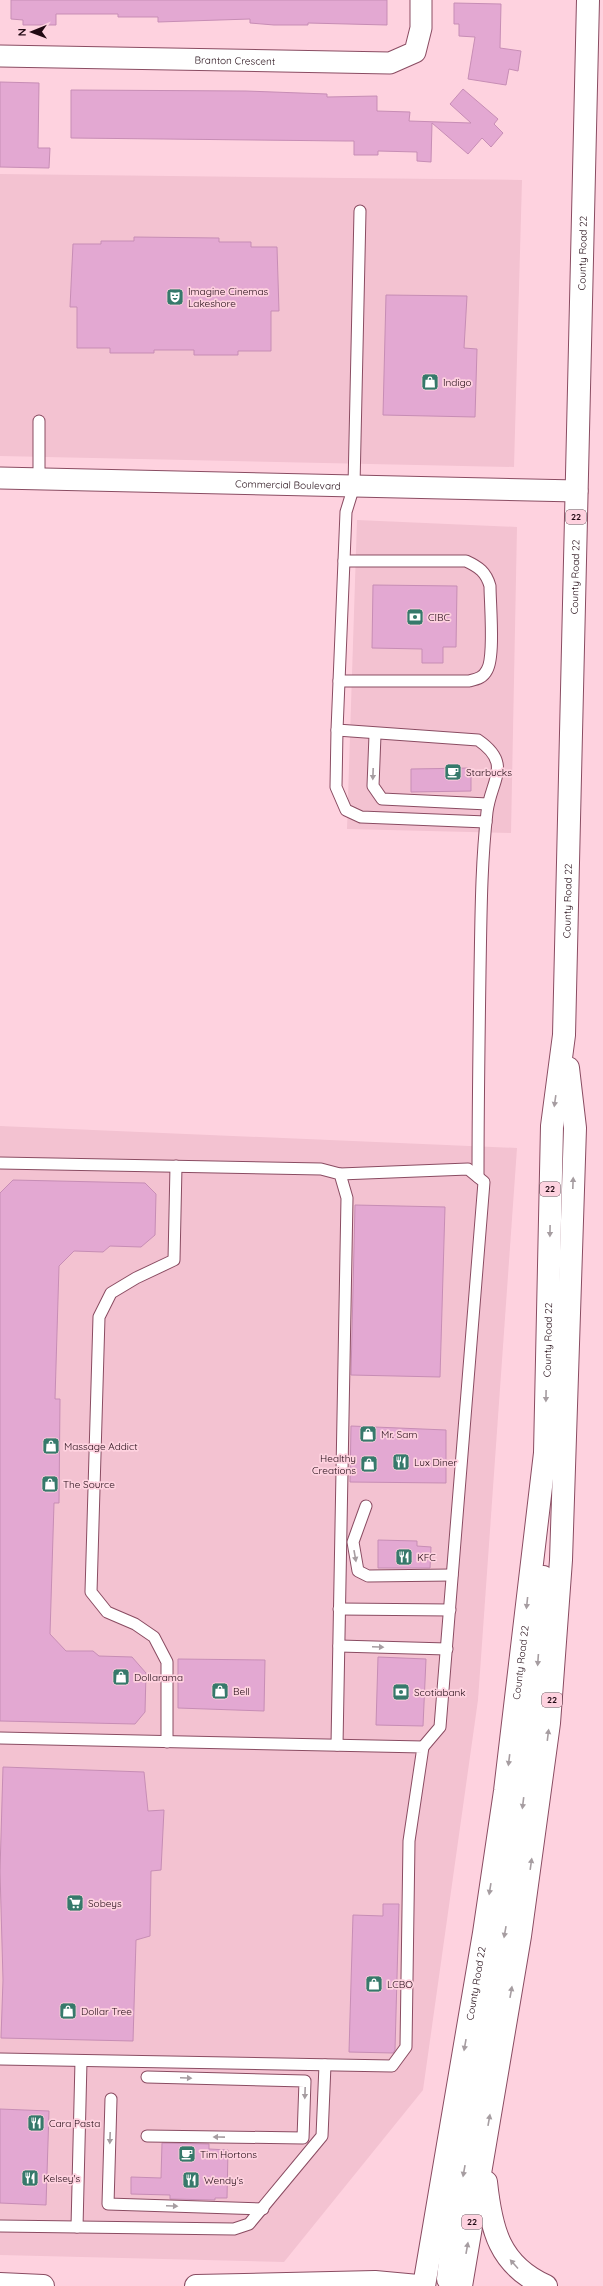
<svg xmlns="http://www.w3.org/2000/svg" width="603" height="2286" font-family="Quicksand,sans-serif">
<rect width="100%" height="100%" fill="#fed2df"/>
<g fill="#f3c2d1">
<polygon points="0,174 522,180 514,467 0,456"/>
<polygon points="357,520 517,527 511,833 347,829"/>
<polygon points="0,1126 517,1148 478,1700 423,2090 284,2262 0,2255"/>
</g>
<g fill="#e3a8d2" stroke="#c78db5">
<polygon points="11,0 387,0 387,25 308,23 308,25 274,25 250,23 250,19 158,22 158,17 118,17 118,14 56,14 56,25 23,25 23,20 11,19"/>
<polygon points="454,3 501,4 500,48 521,51 518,71 509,69 506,85 468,79 475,37 459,36 459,24 454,24"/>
<polygon points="0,82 39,83 38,148 50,148 49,168 0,167"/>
<polygon points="463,89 498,119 494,124 503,133 491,147 482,138 468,154 432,123 431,162 417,161 417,152 378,151 378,155 354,155 354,141 346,141 71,138 71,90 246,91 327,94 327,97 377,96 377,111 410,112 409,121 471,123 450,104"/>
<polygon points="134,237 219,238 219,242 251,242 251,247 277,247 279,311 271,311 271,351 238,351 238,355 194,355 194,350 154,350 154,353 110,353 110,348 77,348 77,307 70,307 73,244 101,244 101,241 134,241"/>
<polygon points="386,295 467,296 464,348 477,349 475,417 383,415"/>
<polygon points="373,585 457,586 456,647 443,647 443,663 422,663 422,649 372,648"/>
<polygon points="471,768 471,791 411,792 411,769"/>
<polygon points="13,1180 145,1183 156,1194 155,1235 141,1247 110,1246 103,1252 74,1251 59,1266 55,1399 60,1399 59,1503 54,1503 50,1634 66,1651 93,1651 99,1656 132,1657 146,1673 145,1712 135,1724 0,1721 0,1193"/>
<polygon points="355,1205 445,1207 440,1377 351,1375"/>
<polygon points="351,1426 446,1430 446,1483 350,1482"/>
<polygon points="378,1540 417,1541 417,1546 431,1547 430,1568 378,1568"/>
<polygon points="378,1657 426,1659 423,1726 376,1725"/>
<polygon points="178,1659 265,1660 264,1711 178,1708"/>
<polygon points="3,1767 144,1772 148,1811 164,1810 161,1870 151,1871 150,1936 136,1940 133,2041 1,2038 3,1980 0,1871"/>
<polygon points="383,1904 399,1904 395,2050 393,2053 349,2052 353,1915 383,1916"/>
<polygon points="0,2109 49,2111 46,2205 0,2203"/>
<polygon points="162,2143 209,2144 209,2149 228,2150 227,2198 215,2198 215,2200 170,2199 170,2195 131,2194 131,2177 161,2178"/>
</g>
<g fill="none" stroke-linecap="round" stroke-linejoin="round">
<g stroke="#8a4c62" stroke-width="13">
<g id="service">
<path d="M360 211 354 486 346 512 337 730 478 740C513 764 491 780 487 812 481 865 481 918 480 972 479 1040 478 1109 478 1177"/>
<polyline points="39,479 39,421"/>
<path d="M339 681H469C477 679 483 678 487 670 495 657 490 603 490 586 486 572 479 567 466 561H344"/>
<polyline points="337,730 336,787 346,810 361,817 486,822"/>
<polyline points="375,735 373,786 382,799 488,804"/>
<polyline points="0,1163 321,1169 340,1174 347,1198 337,1745"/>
<polyline points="340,1174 468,1169 484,1182 440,1727 423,1747"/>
<polyline points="366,1506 353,1542 358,1571 368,1576 452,1575"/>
<polyline points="339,1609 450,1610"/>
<polyline points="339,1646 447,1649"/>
<polyline points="0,1738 423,1747 409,1841 406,2047 392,2066 0,2059"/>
<polyline points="167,1742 167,1662 154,1637 135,1624 107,1612 91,1592 99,1317 111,1293 136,1278 174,1260 176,1166"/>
<polyline points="111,2099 108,2204 263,2209"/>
<polyline points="147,2136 303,2138 305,2081 147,2077"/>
<polyline points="0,2226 234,2229 249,2224 322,2136 325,2065"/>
<polyline points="77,2227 81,2061"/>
</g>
</g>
<g stroke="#8a4c62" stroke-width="23">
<g id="minor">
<path id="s1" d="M0 56 390 63 415 52 421 28V0"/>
<path id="s2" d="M0 478 577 491"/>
</g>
</g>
<g stroke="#8a4c62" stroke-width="24">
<g id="secondary">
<polyline points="0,2284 43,2286"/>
<polyline points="196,2286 375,2282 418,2286"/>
</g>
</g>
<g stroke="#8a4c62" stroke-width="24">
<g id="primary">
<path d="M486 2182C491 2229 499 2265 546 2286"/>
<path d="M448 2279 453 2233C490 2015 532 1798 543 1577"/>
<path id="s3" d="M424 2286 484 1933 505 1791 545 1453 552 1126 564 1035 588 0"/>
<polyline points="461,2286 520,1936 549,1723 561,1560 575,1128 568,1068"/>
</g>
</g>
<use href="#service" stroke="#fff" stroke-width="11"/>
<use href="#minor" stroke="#fff" stroke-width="21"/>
<use href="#secondary" stroke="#fff" stroke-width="22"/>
<use href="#primary" stroke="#fff" stroke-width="22"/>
</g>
<defs><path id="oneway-solid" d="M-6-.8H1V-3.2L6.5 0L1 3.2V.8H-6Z"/></defs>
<g fill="#a69da1">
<use href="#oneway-solid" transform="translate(373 774) rotate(92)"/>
<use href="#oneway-solid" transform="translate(555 1101) rotate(98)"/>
<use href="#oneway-solid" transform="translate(573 1183) rotate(-88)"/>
<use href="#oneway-solid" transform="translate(550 1231) rotate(91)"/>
<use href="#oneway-solid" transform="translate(546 1396) rotate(91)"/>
<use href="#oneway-solid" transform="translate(355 1556) rotate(80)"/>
<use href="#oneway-solid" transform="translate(527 1603) rotate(96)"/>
<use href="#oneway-solid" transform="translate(378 1647) rotate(2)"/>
<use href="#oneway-solid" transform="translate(538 1660) rotate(94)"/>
<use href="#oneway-solid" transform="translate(548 1735) rotate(-83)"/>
<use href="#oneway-solid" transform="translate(509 1760) rotate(97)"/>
<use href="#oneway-solid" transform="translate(523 1803) rotate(97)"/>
<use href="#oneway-solid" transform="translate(531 1864) rotate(-82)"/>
<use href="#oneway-solid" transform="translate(490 1889) rotate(99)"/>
<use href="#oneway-solid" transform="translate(505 1932) rotate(100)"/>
<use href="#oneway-solid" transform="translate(511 1992) rotate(-80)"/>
<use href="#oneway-solid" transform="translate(465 2045) rotate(100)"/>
<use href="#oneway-solid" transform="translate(186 2078) rotate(2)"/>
<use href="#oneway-solid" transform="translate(305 2093) rotate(92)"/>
<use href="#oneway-solid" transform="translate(489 2120) rotate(-80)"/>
<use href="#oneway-solid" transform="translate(219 2137) rotate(-179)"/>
<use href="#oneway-solid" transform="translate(110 2138) rotate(92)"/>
<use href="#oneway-solid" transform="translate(464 2171) rotate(100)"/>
<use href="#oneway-solid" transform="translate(172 2206) rotate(2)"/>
<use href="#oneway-solid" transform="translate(467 2248) rotate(-80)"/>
<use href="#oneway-solid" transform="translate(514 2264) rotate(-132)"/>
</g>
<defs>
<g id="theatre-square" transform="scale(0.9)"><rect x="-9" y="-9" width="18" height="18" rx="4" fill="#36796b" stroke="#fed2df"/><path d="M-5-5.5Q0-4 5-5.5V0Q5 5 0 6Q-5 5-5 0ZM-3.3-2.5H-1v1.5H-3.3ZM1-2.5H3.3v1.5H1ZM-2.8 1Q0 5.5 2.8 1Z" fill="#fff"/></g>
<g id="shop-square" transform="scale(0.9)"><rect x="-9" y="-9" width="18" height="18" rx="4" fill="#36796b" stroke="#fed2df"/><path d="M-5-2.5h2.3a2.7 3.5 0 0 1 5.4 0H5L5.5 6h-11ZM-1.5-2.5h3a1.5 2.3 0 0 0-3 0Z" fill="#fff"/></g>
<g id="bank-square" transform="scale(0.9)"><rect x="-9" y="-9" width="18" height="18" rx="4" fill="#36796b" stroke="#fed2df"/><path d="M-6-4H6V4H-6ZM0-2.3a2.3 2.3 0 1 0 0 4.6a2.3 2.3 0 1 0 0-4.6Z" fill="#fff"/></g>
<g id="cafe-square" transform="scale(0.9)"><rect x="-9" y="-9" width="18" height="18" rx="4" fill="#36796b" stroke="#fed2df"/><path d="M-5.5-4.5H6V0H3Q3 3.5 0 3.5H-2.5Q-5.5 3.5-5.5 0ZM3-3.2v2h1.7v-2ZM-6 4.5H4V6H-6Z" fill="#fff"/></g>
<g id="restaurant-square" transform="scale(0.9)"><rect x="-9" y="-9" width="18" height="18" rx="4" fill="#36796b" stroke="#fed2df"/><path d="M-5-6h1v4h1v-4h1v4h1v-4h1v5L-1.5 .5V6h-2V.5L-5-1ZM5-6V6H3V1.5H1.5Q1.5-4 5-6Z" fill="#fff"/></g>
<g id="supermarket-square" transform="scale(0.9)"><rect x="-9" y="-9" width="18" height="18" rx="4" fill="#36796b" stroke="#fed2df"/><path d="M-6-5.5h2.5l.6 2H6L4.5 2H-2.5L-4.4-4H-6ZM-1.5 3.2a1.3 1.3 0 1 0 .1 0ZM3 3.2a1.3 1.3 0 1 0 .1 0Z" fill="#fff"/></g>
</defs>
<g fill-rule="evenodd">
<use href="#theatre-square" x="175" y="297"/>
<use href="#shop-square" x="430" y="382"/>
<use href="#bank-square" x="415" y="617"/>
<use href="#cafe-square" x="453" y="772"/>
<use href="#shop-square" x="368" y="1434"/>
<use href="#shop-square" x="51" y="1446"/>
<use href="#restaurant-square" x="401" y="1462"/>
<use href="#shop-square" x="369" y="1464"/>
<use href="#shop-square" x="50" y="1484"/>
<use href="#restaurant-square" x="404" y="1557"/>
<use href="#shop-square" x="121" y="1677"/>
<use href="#shop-square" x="220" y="1691"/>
<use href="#bank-square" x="401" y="1692"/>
<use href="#supermarket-square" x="75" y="1903"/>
<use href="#shop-square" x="374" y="1984"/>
<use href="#shop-square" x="68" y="2011"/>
<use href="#restaurant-square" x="36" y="2123"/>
<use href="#cafe-square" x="187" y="2154"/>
<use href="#restaurant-square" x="30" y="2178"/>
<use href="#restaurant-square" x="191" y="2180"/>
</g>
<g text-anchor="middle" stroke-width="3.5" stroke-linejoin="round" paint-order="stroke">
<g fill="#fed2df" stroke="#634550" stroke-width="1">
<rect x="566" y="510" width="20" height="14" rx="3"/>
<rect x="540" y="1182" width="20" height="14" rx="3"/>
<rect x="542" y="1693" width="20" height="14" rx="3"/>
<rect x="462" y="2215" width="20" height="14" rx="3"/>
</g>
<g font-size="9" font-weight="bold" fill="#210913">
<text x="576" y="520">22</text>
<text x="550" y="1192">22</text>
<text x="552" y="1703">22</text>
<text x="472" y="2225">22</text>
</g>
<g font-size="10" fill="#210913" stroke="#fed2df">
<text dy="4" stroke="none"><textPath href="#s1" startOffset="235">Branton Crescent</textPath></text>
<text dy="4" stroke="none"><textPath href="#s3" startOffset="2043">County Road 22</textPath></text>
<text dy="4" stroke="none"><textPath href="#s2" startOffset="288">Commercial Boulevard</textPath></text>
<text dy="4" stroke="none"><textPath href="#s3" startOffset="1719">County Road 22</textPath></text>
<text dy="4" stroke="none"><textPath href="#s3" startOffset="1395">County Road 22</textPath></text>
<text dy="4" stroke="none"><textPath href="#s3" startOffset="955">County Road 22</textPath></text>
<text dy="4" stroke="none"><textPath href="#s3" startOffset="631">County Road 22</textPath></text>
<text dy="4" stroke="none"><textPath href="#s3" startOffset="307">County Road 22</textPath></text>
</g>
<g font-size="10" fill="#210913" stroke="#fed2df" text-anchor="start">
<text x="188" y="295">Imagine Cinemas<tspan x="188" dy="12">Lakeshore</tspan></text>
<text x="443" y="386">Indigo</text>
<text x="428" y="621">CIBC</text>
<text x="466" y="776">Starbucks</text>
<text x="381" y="1438">Mr. Sam</text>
<text x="64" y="1450">Massage Addict</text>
<text x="356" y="1462" text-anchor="end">Healthy<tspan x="356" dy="12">Creations</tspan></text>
<text x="414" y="1466">Lux Diner</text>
<text x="63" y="1488">The Source</text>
<text x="417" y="1561">KFC</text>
<text x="134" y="1681">Dollarama</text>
<text x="233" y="1695">Bell</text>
<text x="414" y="1696">Scotiabank</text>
<text x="88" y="1907">Sobeys</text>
<text x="387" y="1988">LCBO</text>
<text x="81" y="2015">Dollar Tree</text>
<text x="49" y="2127">Cara Pasta</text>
<text x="200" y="2158">Tim Hortons</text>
<text x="43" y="2182">Kelsey's</text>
<text x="204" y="2184">Wendy's</text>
</g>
</g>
<g transform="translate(32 32) rotate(269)" stroke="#fed2df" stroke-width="3" paint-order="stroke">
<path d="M0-3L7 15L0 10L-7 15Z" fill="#210913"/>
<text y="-6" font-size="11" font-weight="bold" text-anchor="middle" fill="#210913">N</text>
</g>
</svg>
